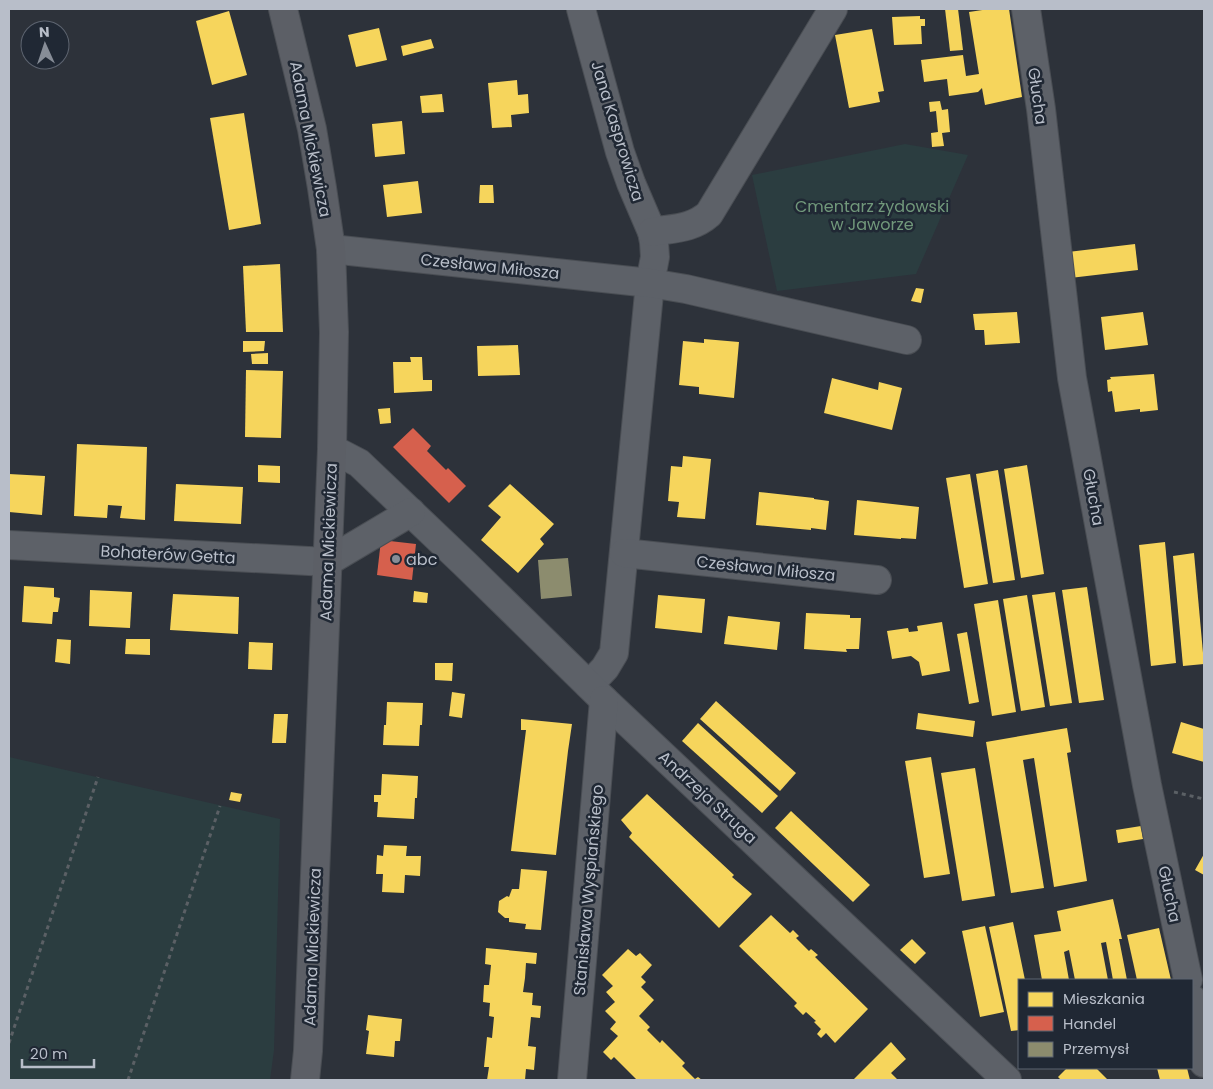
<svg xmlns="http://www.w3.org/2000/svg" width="1213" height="1089" font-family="Poppins,sans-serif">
<rect width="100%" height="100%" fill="#2d323a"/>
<g fill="#2b3d40">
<polygon points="905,144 968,155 916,274 777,291 752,175"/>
<polygon points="9,757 280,819 274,1050 270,1080 9,1080"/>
</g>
<g fill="#f6d55c">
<polygon points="945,9 958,9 963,50 950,51"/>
<polygon points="989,9 1009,9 1022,97 985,105 982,88 978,92 949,96 947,79 924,82 921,60 963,55 966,76 979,74 969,12"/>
<polygon points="229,11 247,75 212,85 196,21"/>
<polygon points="920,16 920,19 925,19 925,26 921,26 922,44 894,45 892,17"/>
<polygon points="379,28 387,60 356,67 348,35"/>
<polygon points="872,29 884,91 878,92 880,102 849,108 835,35"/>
<polygon points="431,39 434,48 403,56 401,46"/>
<polygon points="517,80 518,95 528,94 529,113 511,115 512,127 492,128 488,83"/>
<polygon points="442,94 444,112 422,113 420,96"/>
<polygon points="940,101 942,110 948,109 950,132 942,133 944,146 932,147 931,133 938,132 936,111 930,112 929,102"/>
<polygon points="244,113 261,224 229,230 210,118"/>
<polygon points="402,121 405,154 375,157 372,124"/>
<polygon points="418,181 422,213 387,217 383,185"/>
<polygon points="480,185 493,185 494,203 479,203"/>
<polygon points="1135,244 1138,270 1070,278 1068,252"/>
<polygon points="280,264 283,332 246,332 243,266"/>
<polygon points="916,288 924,289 921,303 911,301"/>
<polygon points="1017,312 1020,343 985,345 984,330 975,330 973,314"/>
<polygon points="1143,312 1148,345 1105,350 1101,317"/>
<polygon points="704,339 739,342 734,398 699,394 699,387 679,385 683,341 704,343"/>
<polygon points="243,341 265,341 264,351 243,352"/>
<polygon points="518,345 520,375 478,376 477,346"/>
<polygon points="268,353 268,364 252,364 251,354"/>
<polygon points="410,357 422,357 423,380 432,380 432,391 394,393 393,362 411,362"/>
<polygon points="246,370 283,371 281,438 245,437"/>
<polygon points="1154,374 1158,410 1140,412 1140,409 1115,412 1112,391 1108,392 1107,380 1111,379 1110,377"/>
<polygon points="832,378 878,390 879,382 902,388 892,430 824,413"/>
<polygon points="390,408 391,423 380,424 378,409"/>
<polygon points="77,444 147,447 145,520 120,518 122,506 108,505 107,518 74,516"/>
<polygon points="683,456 711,459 705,519 677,517 679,502 668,501 671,466 682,467"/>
<polygon points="258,465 280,466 280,483 258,482"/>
<polygon points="1027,465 1044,574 1021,578 1004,469"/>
<polygon points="998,470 1015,580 993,583 976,474"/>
<polygon points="9,474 45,476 42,515 9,512"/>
<polygon points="970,474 988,584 964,588 946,478"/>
<polygon points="176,484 243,487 241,524 174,521"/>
<polygon points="510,484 554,524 540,539 544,544 518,573 481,540 501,517 488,506"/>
<polygon points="759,492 814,498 814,499 829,501 826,530 811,528 811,530 756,525"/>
<polygon points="857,500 919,507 916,539 901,538 901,539 854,535"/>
<polygon points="1165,542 1176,663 1151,666 1139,545"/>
<polygon points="1194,553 1204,664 1183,666 1173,556"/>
<polygon points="24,586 54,588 54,597 60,598 58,612 53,612 52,624 22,622"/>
<polygon points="1087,587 1104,700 1079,703 1062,590"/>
<polygon points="90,590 132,592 130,628 89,626"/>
<polygon points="414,591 428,593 427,603 413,602"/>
<polygon points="1055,592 1072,703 1050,706 1032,595"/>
<polygon points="173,594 239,597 238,634 170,630"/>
<polygon points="658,595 705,599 702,633 655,628"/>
<polygon points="1027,595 1045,707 1021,711 1003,599"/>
<polygon points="998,600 1016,712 992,716 974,604"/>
<polygon points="806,613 850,615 850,618 861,618 859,649 846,649 847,652 804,649"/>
<polygon points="728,616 780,622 777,650 724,644"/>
<polygon points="942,622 950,671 922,676 919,662 911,656 892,659 887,631 908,628 909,632 918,631 917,626"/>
<polygon points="967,632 979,702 969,704 957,634"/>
<polygon points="57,639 71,640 70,664 55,662"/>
<polygon points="126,639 150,639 150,655 125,654"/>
<polygon points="249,642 273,643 272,670 248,669"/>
<polygon points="435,663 453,663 452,681 435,680"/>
<polygon points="452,692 465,694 462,718 449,716"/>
<polygon points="716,701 796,773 780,791 700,719"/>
<polygon points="387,702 423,703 422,725 420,725 419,746 383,745 384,725 386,725"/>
<polygon points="918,713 975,721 973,737 916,729"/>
<polygon points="274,714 288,714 286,743 272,743"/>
<polygon points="521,719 572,724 568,751 556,855 511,851 526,730 521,730"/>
<polygon points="1181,722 1204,729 1204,762 1172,753"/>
<polygon points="698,723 778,796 762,813 682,741"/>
<polygon points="1067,728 1071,752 1067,753 1087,881 1054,887 1034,758 1023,760 1044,888 1011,893 986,742"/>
<polygon points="931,757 950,874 924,878 905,761"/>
<polygon points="975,768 995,896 962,901 941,773"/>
<polygon points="382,774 418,776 417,798 415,798 414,819 377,817 378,802 374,802 374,795 381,795"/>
<polygon points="231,792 242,794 240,802 229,800"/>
<polygon points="647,794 734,875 732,877 752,894 719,928 629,837 632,833 621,820"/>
<polygon points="791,811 870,885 853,902 775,828"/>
<polygon points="1141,826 1143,839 1118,843 1116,830"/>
<polygon points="384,845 407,846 406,856 421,856 420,876 405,875 404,893 382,892 383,874 376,874 377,855 383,856"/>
<polygon points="1204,854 1204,875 1195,870"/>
<polygon points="521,869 547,871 541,930 525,929 526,924 509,922 509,918 505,918 498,912 499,901 507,896 509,897 512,889 519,889"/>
<polygon points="1113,899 1122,939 1119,939 1127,980 1113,980 1106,942 1101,943 1108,980 1075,980 1069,950 1064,952 1069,980 1042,980 1034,935 1061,931 1057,911"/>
<polygon points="771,915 790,933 793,930 799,936 796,938 809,951 811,949 818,955 815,957 868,1009 835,1043 826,1033 821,1038 817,1034 821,1029 814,1022 816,1021 806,1012 803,1015 794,1006 797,1003 739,946"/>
<polygon points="1013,922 1025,980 1019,980 1019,1030 1011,1031 989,927"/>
<polygon points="985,926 1004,1012 980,1017 962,931"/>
<polygon points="1159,928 1171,980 1137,980 1127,935"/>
<polygon points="912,939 926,953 915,964 900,950"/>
<polygon points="486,948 537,953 536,964 526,963 525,978 523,992 533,993 532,1005 541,1006 540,1018 531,1017 528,1046 536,1047 534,1070 526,1069 525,1080 487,1080 489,1067 484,1067 487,1037 492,1038 494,1017 489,1016 490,1003 483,1002 484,985 489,985 491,965 485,964"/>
<polygon points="628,949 636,956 640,953 652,965 641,977 646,982 641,987 654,1000 639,1016 650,1027 647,1030 660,1043 662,1040 685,1063 682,1066 695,1079 698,1077 702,1080 634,1080 636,1079 614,1057 611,1060 603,1052 618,1036 610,1029 616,1022 605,1011 615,1002 606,992 613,986 602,975"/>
<polygon points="368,1015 402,1019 400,1041 395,1041 394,1057 366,1054 369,1031 366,1030"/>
<polygon points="891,1042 906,1059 891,1073 898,1080 853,1080"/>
<polygon points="1067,1068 1096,1068 1108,1080 1061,1080 1058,1077"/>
<polygon points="1157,1068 1187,1068 1190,1080 1160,1080"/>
</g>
<g fill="#d6604d">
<polygon points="413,428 431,446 427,451 446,470 448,468 466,486 449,503 393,447"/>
<polygon points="381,540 416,544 412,580 377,575"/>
</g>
<polygon fill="#8c8c6e" points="568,558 572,596 541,599 538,560"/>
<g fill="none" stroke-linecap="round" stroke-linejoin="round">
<g stroke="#4a4e54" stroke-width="30">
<g id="street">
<polyline points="581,9 620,152 631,183 652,232 654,242 655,257 650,283 614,653 605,668 589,685"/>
<polyline points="1026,9 1041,109 1072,378 1147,785 1188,980"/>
<path d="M652 232C674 228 692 229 709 214L833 9"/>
<polyline points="331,249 650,283 686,289 907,340"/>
<polyline points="332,449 359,463 464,563 604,700 1007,1080"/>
<polyline points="9,545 327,562 411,512"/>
<polyline points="624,553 877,580"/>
<polyline points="1192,999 1204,1063"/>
<polyline points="572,1080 604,700"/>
</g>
</g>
<g stroke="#4a4e54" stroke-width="30">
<polyline id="secondary" points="283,9 312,129 322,188 331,249 334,332 332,449 308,1051 305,1080"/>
</g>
<g stroke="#5b6065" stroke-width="3" stroke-dasharray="4 4" stroke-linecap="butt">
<polyline points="1174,792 1204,799"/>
<polyline points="9,1043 98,777"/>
<polyline points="128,1080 220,806"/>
</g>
<use href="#street" stroke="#5d6168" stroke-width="28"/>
<use href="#secondary" stroke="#5c5f66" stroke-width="28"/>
</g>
<circle fill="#878d97" stroke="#202834" stroke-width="2" cx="396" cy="559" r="5"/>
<g text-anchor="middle" stroke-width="5" stroke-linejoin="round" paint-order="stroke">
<g font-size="16" fill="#b8bec9" stroke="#202834">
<text transform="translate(1038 96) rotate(82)" y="6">Głucha</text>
<text transform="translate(618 131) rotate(73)" y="6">Jana Kasprowicza</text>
<text transform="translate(311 139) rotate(79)" y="6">Adama Mickiewicza</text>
<text transform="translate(490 266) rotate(6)" y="6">Czesława Miłosza</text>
<text transform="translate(1094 497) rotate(80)" y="6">Głucha</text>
<text transform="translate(328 542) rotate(-88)" y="6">Adama Mickiewicza</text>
<text transform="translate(168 554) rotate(3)" y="6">Bohaterów Getta</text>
<text transform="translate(766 568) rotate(6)" y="6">Czesława Miłosza</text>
<text transform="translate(708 797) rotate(43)" y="6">Andrzeja Struga</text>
<text transform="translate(588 890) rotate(-85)" y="6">Stanisława Wyspiańskiego</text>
<text transform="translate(1170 894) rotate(78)" y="6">Głucha</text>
<text transform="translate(312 947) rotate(-88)" y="6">Adama Mickiewicza</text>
</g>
<g font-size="16" fill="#71987b" stroke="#202834">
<text x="872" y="212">Cmentarz żydowski<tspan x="872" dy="18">w Jaworze</tspan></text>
</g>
<g font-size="16" fill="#b8bec9" stroke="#202834" text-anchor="start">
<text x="406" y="565">abc</text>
</g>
</g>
<rect width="1213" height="1089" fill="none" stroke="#b8bec9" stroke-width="20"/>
<rect x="1018" y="979" width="175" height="90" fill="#202834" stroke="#5d6470"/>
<rect x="1028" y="992" width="25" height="15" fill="#f6d55c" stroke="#5d6470"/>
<text x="1063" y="1004" font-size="15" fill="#b8bec9">Mieszkania</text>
<rect x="1028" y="1016" width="25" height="15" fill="#d6604d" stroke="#5d6470"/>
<text x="1063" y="1029" font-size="15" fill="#b8bec9">Handel</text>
<rect x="1028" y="1042" width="25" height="15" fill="#8c8c6e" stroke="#5d6470"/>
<text x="1063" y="1054" font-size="15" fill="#b8bec9">Przemysł</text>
<g transform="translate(45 45) rotate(357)"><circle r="24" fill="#202834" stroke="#5d6470"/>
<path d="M0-4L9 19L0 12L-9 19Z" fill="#878d97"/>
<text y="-8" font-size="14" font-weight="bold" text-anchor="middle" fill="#b8bec9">N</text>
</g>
<path d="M22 1059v8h72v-8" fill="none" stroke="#b8bec9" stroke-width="2.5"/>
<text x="30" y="1059" font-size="15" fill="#b8bec9" stroke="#202834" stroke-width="4" paint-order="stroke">20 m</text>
</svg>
